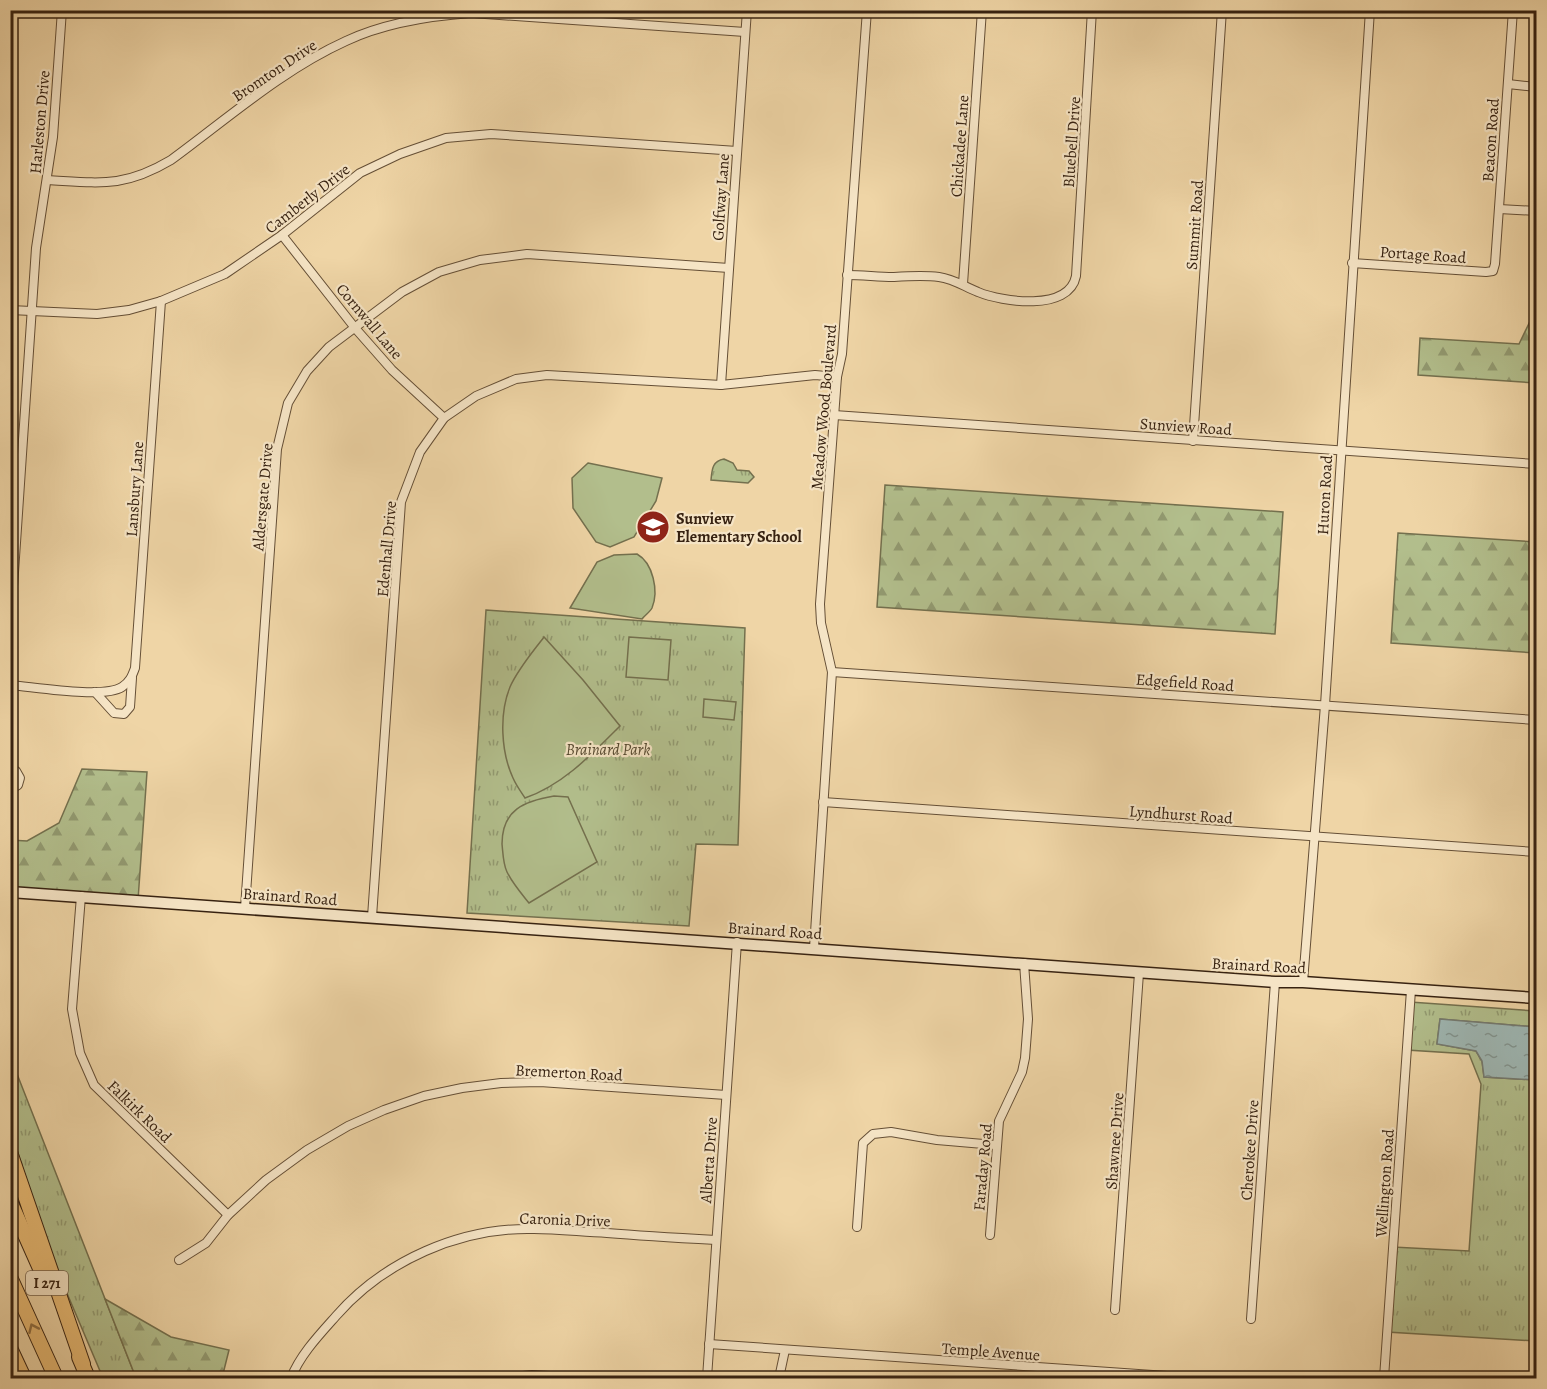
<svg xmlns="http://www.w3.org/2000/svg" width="1547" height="1389" font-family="Alegreya,serif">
<defs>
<pattern id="grass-tufts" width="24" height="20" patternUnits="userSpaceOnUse" patternTransform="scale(1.5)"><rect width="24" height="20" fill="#b2be8c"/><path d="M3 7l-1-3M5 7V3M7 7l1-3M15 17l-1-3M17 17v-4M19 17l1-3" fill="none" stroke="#929a71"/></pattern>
<pattern id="forest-firs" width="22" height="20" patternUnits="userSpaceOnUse" patternTransform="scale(1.5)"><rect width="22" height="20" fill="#b2be8c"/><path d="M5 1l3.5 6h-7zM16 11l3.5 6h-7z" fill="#929a71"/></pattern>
<pattern id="water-ripples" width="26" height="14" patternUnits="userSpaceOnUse" patternTransform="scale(1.5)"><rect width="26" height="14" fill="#9eb6b2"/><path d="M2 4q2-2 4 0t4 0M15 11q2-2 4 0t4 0" fill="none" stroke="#82948f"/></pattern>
</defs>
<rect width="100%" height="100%" fill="#efd5a6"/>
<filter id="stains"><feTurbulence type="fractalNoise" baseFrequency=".00333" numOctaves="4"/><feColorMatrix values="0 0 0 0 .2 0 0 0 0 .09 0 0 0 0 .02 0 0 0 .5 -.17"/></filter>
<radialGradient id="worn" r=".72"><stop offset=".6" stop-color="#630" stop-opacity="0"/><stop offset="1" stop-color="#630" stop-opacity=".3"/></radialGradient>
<g fill="url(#grass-tufts)" stroke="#74704e" stroke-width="1.5">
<path d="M724 459 733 463 737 470 749 471 754 477 748 483 711 480C712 470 712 461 724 459Z"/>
<polygon points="486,610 745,628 738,845 696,844 689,926 467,913"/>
<polygon points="1410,1002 1536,1011 1536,1027 1440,1019 1437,1044 1476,1051 1482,1061 1484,1077 1536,1080 1536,1341 1387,1332 1393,1247 1469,1251 1481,1084 1469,1054 1407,1050"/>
<polygon points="10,1056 136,1378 103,1378 52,1258 11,1132"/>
</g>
<g fill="url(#forest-firs)" stroke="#74704e" stroke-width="1.5">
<polygon points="1536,309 1536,383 1418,375 1420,338 1519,344"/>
<polygon points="885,485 1283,512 1275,634 877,607"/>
<polygon points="1398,533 1536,542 1536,653 1391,643"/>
<polygon points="82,769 147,772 138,900 11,892 10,840 27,841 59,823"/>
<polygon points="105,1299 171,1337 229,1350 222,1378 136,1378"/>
</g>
<g fill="#b2be8c" stroke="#74704e" stroke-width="1.5">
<polygon points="588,463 662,478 656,501 634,537 610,547 596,542 573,508 572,478"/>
<path d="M637 554C653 563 659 591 652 608 650 612 645 615 642 619L570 608 597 562 614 555Z"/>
<path d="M544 637 583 680 620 726C592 754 563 785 525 798 521 792 516 785 513 778 501 752 499 714 510 687 518 669 532 653 544 637Z"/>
<polygon points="629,637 671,640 668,680 626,677"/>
<polygon points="704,699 736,702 734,720 703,717"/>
<path d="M554 796 568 797 597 862 529 903C521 893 513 884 507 872 503 864 503 853 502 844 502 810 524 801 554 796Z"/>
</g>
<polygon fill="url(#water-ripples)" stroke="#757b72" stroke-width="1.5" points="1440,1019 1536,1027 1536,1080 1484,1077 1482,1061 1476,1051 1437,1044"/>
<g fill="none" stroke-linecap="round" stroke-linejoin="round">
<g stroke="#654f36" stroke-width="10">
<g id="street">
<polyline points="1508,84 1536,87"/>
<path d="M48 180C100 183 124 188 171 160 227 119 282 70 346 41 384 23 429 16 471 13L745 32"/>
<polyline points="1499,209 1536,211"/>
<polyline points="282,235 355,328 392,370 444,418"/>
<polyline points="1352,263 1486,272 1493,271 1495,264 1513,10"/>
<path d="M847 275C863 275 878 277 893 277 909 276 924 275 939 277 954 279 965 287 978 292 1002 302 1069 312 1076 276L1092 10"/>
<polyline points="963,284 982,10"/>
<polyline points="10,310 97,314 129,310 161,301 225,274 282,235 360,173 400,154 446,138 491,134 737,151"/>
<polyline points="721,385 747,10"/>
<polyline points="834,415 1536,464"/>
<polyline points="1193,441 1222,10"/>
<polyline points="10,631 36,248 53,137 62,10"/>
<polyline points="832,672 1536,720"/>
<path d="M10 685C35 687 103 699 122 687 130 682 132 676 135 668L161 301"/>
<polyline points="95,692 114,713 124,714 130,707 132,678"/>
<polyline points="10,769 16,771 20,778 18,785 10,790"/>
<polyline points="823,802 1536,852"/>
<polyline points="81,896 72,1009 80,1053 94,1085 228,1215"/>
<polyline points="245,908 277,449 288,403 307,371 329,347 402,292 439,272 480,260 527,254 729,268"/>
<polyline points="372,917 401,502 420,452 444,418 476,396 516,379 547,375 721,385 815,375 837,377"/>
<polyline points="814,948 832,672 821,623 820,604 837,377 842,354 867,10"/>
<polyline points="1303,982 1325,705 1370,10"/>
<polyline points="857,1227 863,1143 873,1134 891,1132 937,1140 995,1145"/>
<polyline points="990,1235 999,1121 1022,1072 1025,1058 1028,1019 1024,963"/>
<polyline points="179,1260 206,1243 228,1215 266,1180 307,1150 348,1126 384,1110 424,1096 462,1088 501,1083 540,1082 726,1095"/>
<polyline points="1115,1310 1139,973"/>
<polyline points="1251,1319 1275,982"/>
<polyline points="709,1344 1196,1378"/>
<path d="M291 1378C300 1355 319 1335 336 1316 384 1261 460 1227 534 1229 558 1229 582 1232 607 1233 643 1236 679 1238 716 1240"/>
<polyline points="503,1378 532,1375 586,1378"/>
<polyline points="707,1378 737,942"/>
<polyline points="779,1378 785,1350"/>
<polyline points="1384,1378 1411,990"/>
</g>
</g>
<g stroke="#372211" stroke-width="13">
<polyline id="secondary" points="10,892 1275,982 1303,982 1536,998"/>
</g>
<g stroke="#372211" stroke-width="16">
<g id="highway">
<polyline points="10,1152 83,1364"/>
<polyline points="10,1201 42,1273"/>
<polyline points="10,1277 56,1378"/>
<polyline points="10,1348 24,1378"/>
<polyline points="79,1357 88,1378"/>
</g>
</g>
<use href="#street" stroke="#f5e4c5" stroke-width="8"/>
<use href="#secondary" stroke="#f5e4c5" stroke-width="10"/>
<use href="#highway" stroke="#e8ba73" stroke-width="14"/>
</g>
<defs><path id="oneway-chevron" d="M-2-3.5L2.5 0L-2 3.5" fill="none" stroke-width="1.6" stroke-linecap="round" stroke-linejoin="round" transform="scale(1.5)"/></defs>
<use stroke="#906e42" href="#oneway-chevron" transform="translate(33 1328) rotate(-114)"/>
<defs>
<g id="school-disc" transform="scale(1.725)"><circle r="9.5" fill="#8f2418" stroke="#f5e4c5"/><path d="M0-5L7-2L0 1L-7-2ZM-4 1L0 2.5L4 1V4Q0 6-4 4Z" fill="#fff"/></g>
</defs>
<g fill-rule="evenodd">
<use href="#school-disc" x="653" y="527"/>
</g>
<g text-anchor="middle" stroke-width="4.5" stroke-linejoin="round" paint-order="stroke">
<rect fill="#f5e4c5" stroke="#705c47" stroke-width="1.5" x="26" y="1271" width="42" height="24" rx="4.5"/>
<g font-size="15" font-weight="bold" fill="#372211">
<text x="47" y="1288">I 271</text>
</g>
<g font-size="16" fill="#372211" stroke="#f5e4c5">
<text transform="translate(274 70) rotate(-34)" y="6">Bromton Drive</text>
<text transform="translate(39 122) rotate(-85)" y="6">Harleston Drive</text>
<text transform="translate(1490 140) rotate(-86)" y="6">Beacon Road</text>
<text transform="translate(1071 142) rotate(-86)" y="6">Bluebell Drive</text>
<text transform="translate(959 146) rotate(-86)" y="6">Chickadee Lane</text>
<text transform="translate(720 197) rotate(-86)" y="6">Golfway Lane</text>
<text transform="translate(307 198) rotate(-38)" y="6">Camberly Drive</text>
<text transform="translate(1194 225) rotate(-86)" y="6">Summit Road</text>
<text transform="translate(1423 254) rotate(4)" y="6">Portage Road</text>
<text transform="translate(370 321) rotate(50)" y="6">Cornwall Lane</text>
<text transform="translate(823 407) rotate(-85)" y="6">Meadow Wood Boulevard</text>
<text transform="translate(1186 426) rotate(4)" y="6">Sunview Road</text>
<text transform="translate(134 489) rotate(-86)" y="6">Lansbury Lane</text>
<text transform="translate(1324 495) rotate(-87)" y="6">Huron Road</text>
<text transform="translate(262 497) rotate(-85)" y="6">Aldersgate Drive</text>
<text transform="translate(386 549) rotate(-85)" y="6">Edenhall Drive</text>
<text transform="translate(1185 682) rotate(4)" y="6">Edgefield Road</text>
<text transform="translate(1181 814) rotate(4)" y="6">Lyndhurst Road</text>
<text transform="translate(290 896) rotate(4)" y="6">Brainard Road</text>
<text transform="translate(775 930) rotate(4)" y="6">Brainard Road</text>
<text transform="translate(1259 965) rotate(3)" y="6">Brainard Road</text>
<text transform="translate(569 1072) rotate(3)" y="6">Bremerton Road</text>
<text transform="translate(140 1111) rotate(44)" y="6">Falkirk Road</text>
<text transform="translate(1114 1141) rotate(-86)" y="6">Shawnee Drive</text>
<text transform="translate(1249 1150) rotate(-86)" y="6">Cherokee Drive</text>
<text transform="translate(708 1160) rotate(-86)" y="6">Alberta Drive</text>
<text transform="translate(982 1167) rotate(-85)" y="6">Faraday Road</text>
<text transform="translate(1384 1183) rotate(-86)" y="6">Wellington Road</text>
<text transform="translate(565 1219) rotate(2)" y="6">Caronia Drive</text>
<text transform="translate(991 1351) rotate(4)" y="6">Temple Avenue</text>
</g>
<g font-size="16" font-weight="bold" fill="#372211" stroke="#f5e4c5" text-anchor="start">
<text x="676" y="524">Sunview<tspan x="676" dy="18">Elementary School</tspan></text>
</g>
<g font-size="16" font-style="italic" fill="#564930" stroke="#f5e4c5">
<text x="608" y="755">Brainard Park</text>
</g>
</g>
<rect width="1547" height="1389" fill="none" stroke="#efd5a6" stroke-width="36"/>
<rect x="12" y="12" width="1523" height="1365" fill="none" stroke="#372211" stroke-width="3"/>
<rect x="18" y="18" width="1511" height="1353" fill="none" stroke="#372211" stroke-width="1.5"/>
<rect width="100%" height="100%" filter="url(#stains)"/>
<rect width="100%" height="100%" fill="url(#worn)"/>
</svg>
